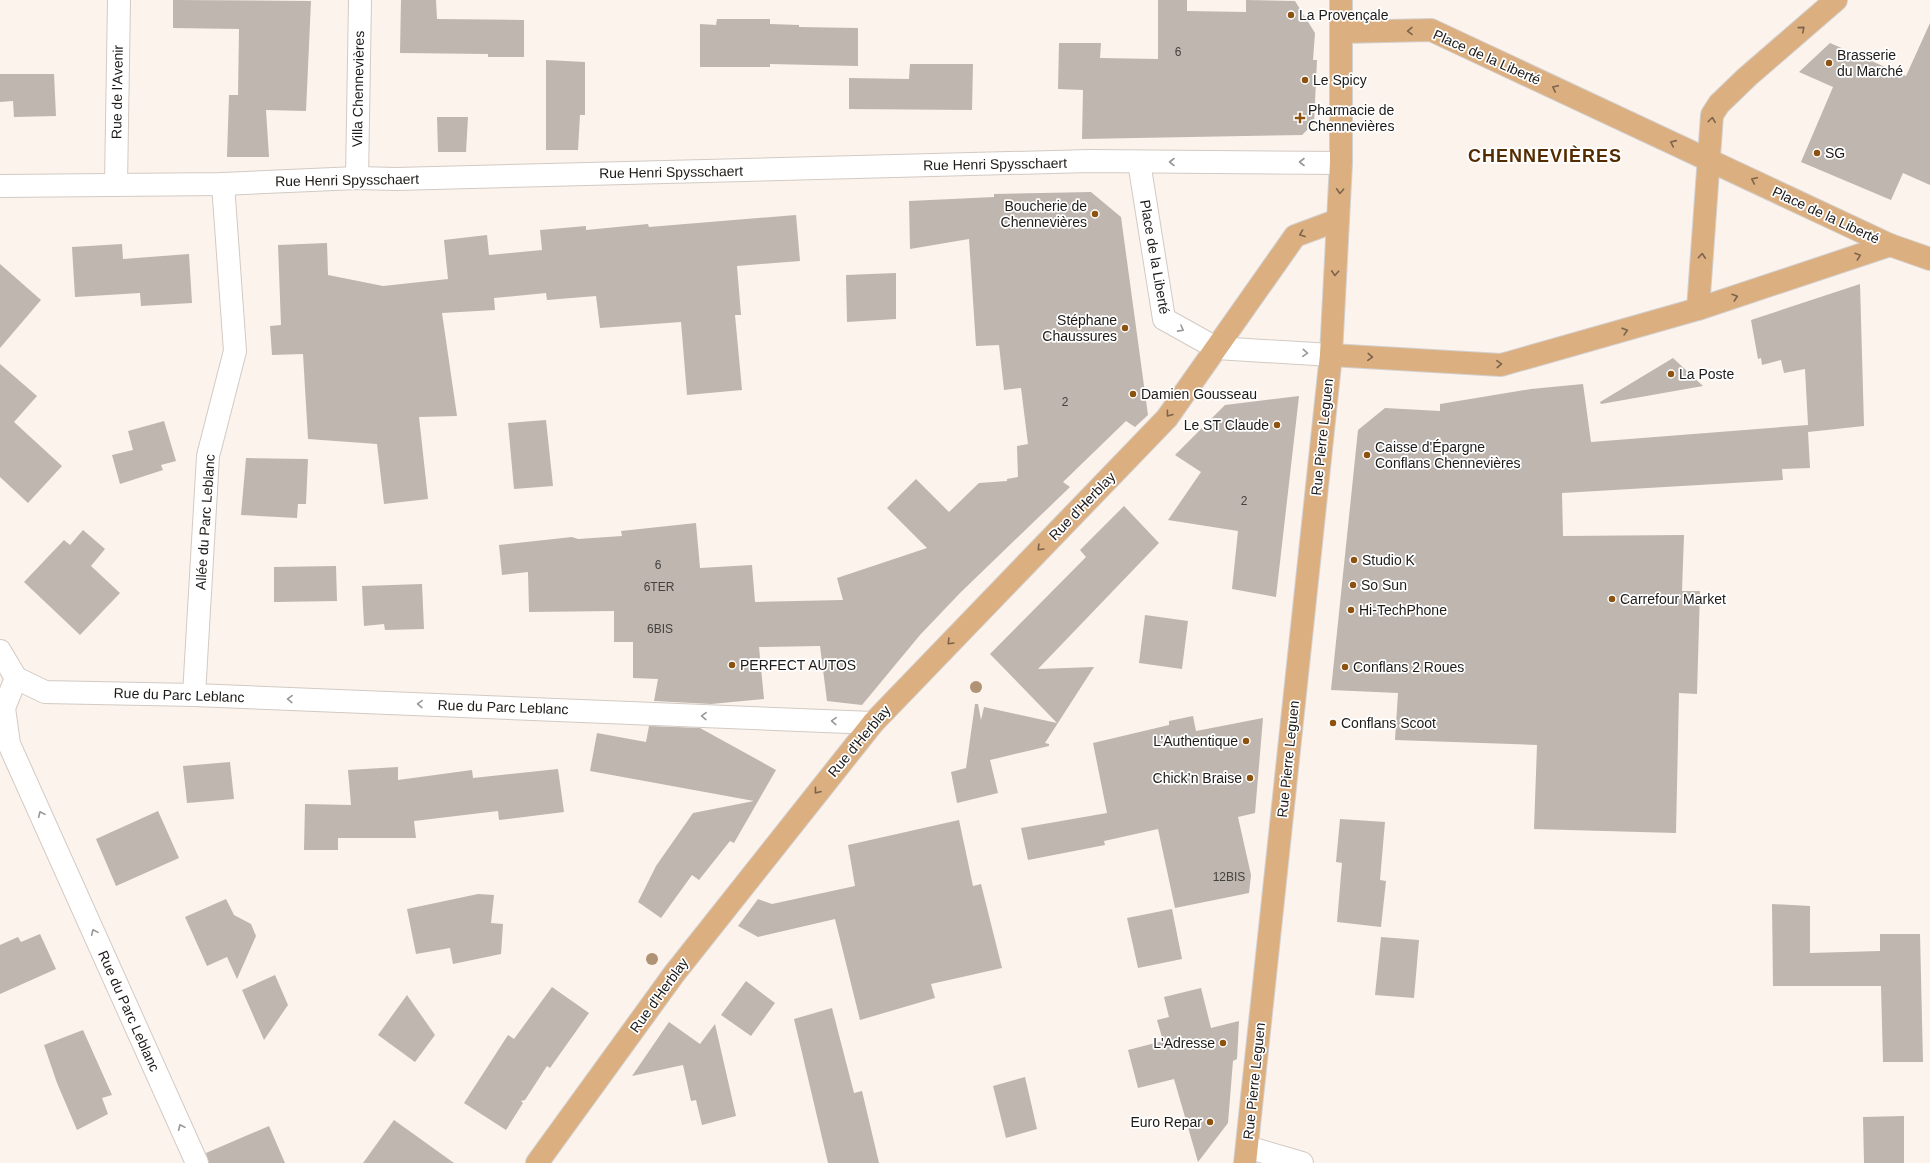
<svg xmlns="http://www.w3.org/2000/svg" width="1930" height="1163" font-family="Helvetica,sans-serif">
<rect width="100%" height="100%" fill="#fcf3ec"/>
<g fill="#beb6af">
<polygon points="173,0 311,1 306,111 266,110 269,157 227,157 229,95 238,95 239,29 173,28"/>
<polygon points="401,0 436,0 437,19 524,20 524,57 488,57 488,54 400,53"/>
<polygon points="1158,0 1187,0 1187,11 1246,12 1246,0 1295,1 1315,33 1313,60 1317,60 1314,123 1302,135 1082,139 1083,90 1058,89 1059,43 1101,43 1100,58 1158,59"/>
<polygon points="717,19 770,19 770,24 799,25 799,27 858,28 858,66 770,64 770,67 700,67 700,24 716,25"/>
<polygon points="1930,23 1930,185 1903,173 1891,200 1801,162 1833,87 1799,72 1830,43 1906,76"/>
<polygon points="546,60 585,62 585,115 580,115 578,150 546,150"/>
<polygon points="910,64 973,64 972,110 849,109 849,78 909,79"/>
<polygon points="0,74 54,74 56,116 14,117 13,101 0,102"/>
<polygon points="437,117 468,117 466,152 438,152"/>
<polygon points="1091,192 1121,217 1148,415 1135,427 1126,421 1063,482 1070,487 960,593 920,635 862,705 827,701 820,646 759,647 764,699 711,704 654,701 658,679 633,678 633,642 614,642 614,611 529,612 528,572 502,575 499,545 572,537 578,539 622,536 621,531 696,523 700,568 752,565 755,602 843,600 837,578 927,548 887,508 916,479 949,512 979,483 1007,481 1007,479 1018,477 1017,446 1028,444 1021,388 1004,390 999,345 976,346 969,239 910,249 909,201 994,197 994,194"/>
<polygon points="796,215 800,261 737,266 741,315 735,315 742,390 687,395 681,322 600,328 596,296 547,300 546,293 494,298 495,310 442,313 457,416 419,417 428,499 384,504 377,444 308,439 303,354 272,355 270,326 281,325 278,245 327,243 328,275 383,286 448,279 444,240 487,235 489,255 542,250 540,230 586,226 586,230 648,224 649,227"/>
<polygon points="122,244 123,259 189,254 192,303 141,306 140,293 75,297 72,247"/>
<polygon points="0,264 41,300 0,348"/>
<polygon points="896,273 896,319 847,322 846,275"/>
<polygon points="1860,284 1864,426 1808,432 1810,468 1782,469 1783,480 1562,493 1563,536 1684,535 1682,591 1700,591 1697,694 1679,693 1676,833 1534,829 1537,745 1395,740 1398,693 1331,690 1358,430 1385,408 1440,411 1440,404 1531,389 1583,384 1591,442 1808,425 1805,369 1784,373 1781,360 1762,365 1761,358 1758,359 1751,320"/>
<polygon points="1673,358 1703,386 1601,404 1600,402"/>
<polygon points="0,364 37,396 14,422 62,466 28,503 0,477"/>
<polygon points="1299,396 1276,597 1232,589 1238,531 1168,520 1201,472 1175,455 1225,405"/>
<polygon points="546,420 553,486 514,489 508,423"/>
<polygon points="164,421 176,461 161,465 163,470 120,484 112,455 133,450 128,431"/>
<polygon points="246,458 308,459 306,504 298,504 297,518 241,515"/>
<polygon points="1124,506 1159,543 1038,669 1094,667 1045,743 1049,744 1049,746 990,760 998,793 957,803 951,772 966,768 975,704 978,704 981,720 984,707 1057,723 990,654 1086,557 1080,550"/>
<polygon points="83,530 105,549 91,566 120,593 80,635 24,582 64,540 70,545"/>
<polygon points="336,566 337,601 274,602 274,567"/>
<polygon points="422,584 424,629 385,630 384,624 364,626 362,586"/>
<polygon points="1145,615 1188,621 1182,669 1139,663"/>
<polygon points="1193,716 1196,731 1263,718 1255,813 1238,817 1251,875 1249,893 1175,908 1158,829 1104,841 1105,845 1028,860 1021,828 1107,813 1093,743 1169,725 1169,721"/>
<polygon points="649,726 700,728 776,770 734,843 730,841 699,880 692,875 661,918 638,902 656,866 693,813 754,801 590,771 597,733 646,742"/>
<polygon points="230,762 234,799 187,803 183,766"/>
<polygon points="398,767 398,780 472,770 473,778 558,769 564,812 499,820 498,811 414,821 416,838 338,838 338,850 304,850 305,804 351,805 348,770"/>
<polygon points="158,811 179,858 116,886 96,839"/>
<polygon points="1340,819 1385,822 1380,880 1386,881 1381,927 1337,922 1342,863 1336,862"/>
<polygon points="959,820 973,886 981,884 1002,968 931,984 935,998 860,1020 835,919 758,937 738,926 758,899 772,904 855,886 848,845"/>
<polygon points="478,894 494,895 491,923 503,924 501,954 453,964 450,948 416,954 407,909"/>
<polygon points="226,899 234,915 251,924 256,936 237,979 227,957 207,966 185,917"/>
<polygon points="1772,904 1810,906 1810,953 1880,951 1880,934 1920,934 1923,1062 1883,1062 1881,986 1773,986"/>
<polygon points="1172,909 1182,959 1138,968 1127,918"/>
<polygon points="40,934 56,969 0,994 0,945 18,937 21,942"/>
<polygon points="1381,937 1419,940 1414,998 1375,995"/>
<polygon points="275,975 288,1005 264,1040 242,990"/>
<polygon points="746,981 775,1003 751,1036 721,1015"/>
<polygon points="552,987 589,1013 550,1068 547,1066 525,1100 521,1101 523,1103 506,1130 464,1103 508,1035 514,1039"/>
<polygon points="1201,988 1211,1028 1239,1021 1237,1059 1233,1061 1228,1123 1198,1162 1174,1079 1138,1088 1128,1050 1163,1041 1157,1020 1169,1017 1164,997"/>
<polygon points="407,995 435,1035 415,1062 378,1035"/>
<polygon points="832,1008 854,1093 862,1091 879,1163 828,1163 794,1019"/>
<polygon points="669,1022 700,1044 715,1024 736,1116 702,1125 696,1100 691,1101 683,1065 632,1076"/>
<polygon points="83,1030 112,1095 102,1098 108,1114 77,1130 57,1083 44,1045"/>
<polygon points="1025,1077 1037,1129 1006,1138 993,1086"/>
<polygon points="1904,1116 1904,1163 1864,1163 1863,1117"/>
<polygon points="394,1120 454,1163 363,1163"/>
<polygon points="269,1126 285,1163 209,1163 206,1153"/>
</g>
<g fill="none" stroke-linecap="round" stroke-linejoin="round">
<g stroke="#d2cac3" stroke-width="24">
<g id="minor">
<polyline points="1139,162 1164,319 1216,348 1331,355"/>
<polyline points="357,178 360,0"/>
<polyline points="116,184 119,0"/>
<polyline points="0,186 223,184 357,178 396,179 1090,161 1341,163"/>
<polyline points="0,651 16,678"/>
<polyline points="16,678 45,692 194,695 873,723"/>
<polyline points="16,678 4,708 9,744 197,1163"/>
<polyline points="194,695 208,456 235,351 223,184"/>
<polyline points="1247,1147 1302,1163"/>
</g>
</g>
<g stroke="#d2d1d1" stroke-width="24">
<g id="major">
<polyline points="1342,32 1431,30 1890,245 1930,259"/>
<polyline points="1698,309 1712,115 1719,104 1747,77 1836,0"/>
<polyline points="1331,355 1501,365 1698,309 1890,245"/>
<polyline points="537,1163 674,974 873,723 1167,418 1295,236 1338,220"/>
<polyline points="1245,1163 1331,355 1341,163 1341,0"/>
</g>
</g>
<use href="#minor" stroke="#fff" stroke-width="22"/>
<use href="#major" stroke="#dcaf81" stroke-width="22"/>
</g>
<g fill="#b09274">
<circle cx="976" cy="687" r="6"/>
<circle cx="652" cy="959" r="6"/>
</g>
<defs><path id="oneway-chevron" d="M-2-3.5L2.5 0L-2 3.5" fill="none" stroke-width="1.6" stroke-linecap="round" stroke-linejoin="round"/></defs>
<g stroke="#7c644c">
<use href="#oneway-chevron" transform="translate(1802 29) rotate(-41)"/>
<use href="#oneway-chevron" transform="translate(1410 31) rotate(179)"/>
<use href="#oneway-chevron" transform="translate(1555 88) rotate(-155)"/>
<use href="#oneway-chevron" transform="translate(1712 120) rotate(-83)"/>
<use href="#oneway-chevron" transform="translate(1673 143) rotate(-156)"/>
<use href="#oneway-chevron" transform="translate(1754 180) rotate(-155)"/>
<use href="#oneway-chevron" transform="translate(1340 191) rotate(93)"/>
<use href="#oneway-chevron" transform="translate(1302 234) rotate(160)"/>
<use href="#oneway-chevron" transform="translate(1702 256) rotate(-86)"/>
<use href="#oneway-chevron" transform="translate(1858 256) rotate(-19)"/>
<use href="#oneway-chevron" transform="translate(1335 273) rotate(93)"/>
<use href="#oneway-chevron" transform="translate(1735 297) rotate(-18)"/>
<use href="#oneway-chevron" transform="translate(1625 331) rotate(-16)"/>
<use href="#oneway-chevron" transform="translate(1370 357) rotate(3)"/>
<use href="#oneway-chevron" transform="translate(1499 364) rotate(-3)"/>
<use href="#oneway-chevron" transform="translate(1169 414) rotate(127)"/>
<use href="#oneway-chevron" transform="translate(1040 548) rotate(134)"/>
<use href="#oneway-chevron" transform="translate(950 642) rotate(134)"/>
<use href="#oneway-chevron" transform="translate(817 791) rotate(128)"/>
</g>
<g stroke="#999897">
<use href="#oneway-chevron" transform="translate(1172 162) rotate(-180)"/>
<use href="#oneway-chevron" transform="translate(1302 162) rotate(-180)"/>
<use href="#oneway-chevron" transform="translate(1181 329) rotate(29)"/>
<use href="#oneway-chevron" transform="translate(1305 353) rotate(4)"/>
<use href="#oneway-chevron" transform="translate(290 699) rotate(-178)"/>
<use href="#oneway-chevron" transform="translate(420 704) rotate(-178)"/>
<use href="#oneway-chevron" transform="translate(704 716) rotate(-178)"/>
<use href="#oneway-chevron" transform="translate(834 721) rotate(-178)"/>
<use href="#oneway-chevron" transform="translate(41 814) rotate(-114)"/>
<use href="#oneway-chevron" transform="translate(94 932) rotate(-114)"/>
<use href="#oneway-chevron" transform="translate(181 1127) rotate(-114)"/>
</g>
<g fill="#8d520e" stroke="#fff" stroke-width="1.5">
<circle cx="1291" cy="15" r="4"/>
<circle cx="1829" cy="63" r="4"/>
<circle cx="1305" cy="80" r="4"/>
<path d="M1298 112h4v4h4v4h-4v4h-4v-4h-4v-4h4z"/>
<circle cx="1817" cy="153" r="4"/>
<circle cx="1095" cy="214" r="4"/>
<circle cx="1125" cy="328" r="4"/>
<circle cx="1671" cy="374" r="4"/>
<circle cx="1133" cy="394" r="4"/>
<circle cx="1277" cy="425" r="4"/>
<circle cx="1367" cy="455" r="4"/>
<circle cx="1354" cy="560" r="4"/>
<circle cx="1353" cy="585" r="4"/>
<circle cx="1612" cy="599" r="4"/>
<circle cx="1351" cy="610" r="4"/>
<circle cx="732" cy="665" r="4"/>
<circle cx="1345" cy="667" r="4"/>
<circle cx="1333" cy="723" r="4"/>
<circle cx="1246" cy="741" r="4"/>
<circle cx="1250" cy="778" r="4"/>
<circle cx="1223" cy="1043" r="4"/>
<circle cx="1210" cy="1122" r="4"/>
</g>
<g text-anchor="middle" stroke-width="3.5" stroke-linejoin="round" paint-order="stroke">
<g font-size="12" fill="#45413e">
<text x="1178" y="56">6</text>
<text x="1065" y="406">2</text>
<text x="1244" y="505">2</text>
<text x="658" y="569">6</text>
<text x="659" y="591">6TER</text>
<text x="660" y="633">6BIS</text>
<text x="1229" y="881">12BIS</text>
</g>
<g font-size="14" fill="#1d1a18" stroke="#fff" text-anchor="start">
<text x="1299" y="20">La Provençale</text>
<text x="1837" y="60">Brasserie<tspan x="1837" dy="16">du Marché</tspan></text>
<text x="1313" y="85">Le Spicy</text>
<text x="1308" y="115">Pharmacie de<tspan x="1308" dy="16">Chennevières</tspan></text>
<text x="1825" y="158">SG</text>
<text x="1087" y="211" text-anchor="end">Boucherie de<tspan x="1087" dy="16">Chennevières</tspan></text>
<text x="1117" y="325" text-anchor="end">Stéphane<tspan x="1117" dy="16">Chaussures</tspan></text>
<text x="1679" y="379">La Poste</text>
<text x="1141" y="399">Damien Gousseau</text>
<text x="1269" y="430" text-anchor="end">Le ST Claude</text>
<text x="1375" y="452">Caisse d'Épargne<tspan x="1375" dy="16">Conflans Chennevières</tspan></text>
<text x="1362" y="565">Studio K</text>
<text x="1361" y="590">So Sun</text>
<text x="1620" y="604">Carrefour Market</text>
<text x="1359" y="615">Hi-TechPhone</text>
<text x="740" y="670">PERFECT AUTOS</text>
<text x="1353" y="672">Conflans 2 Roues</text>
<text x="1341" y="728">Conflans Scoot</text>
<text x="1238" y="746" text-anchor="end">L’Authentique</text>
<text x="1242" y="783" text-anchor="end">Chick’n Braise</text>
<text x="1215" y="1048" text-anchor="end">L'Adresse</text>
<text x="1202" y="1127" text-anchor="end">Euro Repar</text>
</g>
<g font-size="14" fill="#1d1a18" stroke="#fff">
<text transform="translate(1487 57) rotate(24)" y="5">Place de la Liberté</text>
<text transform="translate(358 89) rotate(-89)" y="5">Villa Chennevières</text>
<text transform="translate(117 92) rotate(-89)" y="5">Rue de l'Avenir</text>
<text transform="translate(995 164) rotate(-1)" y="5">Rue Henri Spysschaert</text>
<text transform="translate(671 172) rotate(-1)" y="5">Rue Henri Spysschaert</text>
<text transform="translate(347 180) rotate(-1)" y="5">Rue Henri Spysschaert</text>
<text transform="translate(1826 215) rotate(25)" y="5">Place de la Liberté</text>
<text transform="translate(1155 257) rotate(80)" y="5">Place de la Liberté</text>
<text transform="translate(1322 437) rotate(-84)" y="5">Rue Pierre Leguen</text>
<text transform="translate(1082 506) rotate(-46)" y="5">Rue d'Herblay</text>
<text transform="translate(205 522) rotate(-86)" y="5">Allée du Parc Leblanc</text>
<text transform="translate(179 695) rotate(2)" y="5">Rue du Parc Leblanc</text>
<text transform="translate(503 707) rotate(2)" y="5">Rue du Parc Leblanc</text>
<text transform="translate(859 741) rotate(-50)" y="5">Rue d'Herblay</text>
<text transform="translate(1288 759) rotate(-84)" y="5">Rue Pierre Leguen</text>
<text transform="translate(659 995) rotate(-54)" y="5">Rue d'Herblay</text>
<text transform="translate(129 1011) rotate(66)" y="5">Rue du Parc Leblanc</text>
<text transform="translate(1254 1081) rotate(-84)" y="5">Rue Pierre Leguen</text>
</g>
<g font-size="18" font-weight="bold" letter-spacing="1" fill="#542c00" stroke="#fff">
<text x="1545" y="162">CHENNEVIÈRES</text>
</g>
</g>
</svg>
